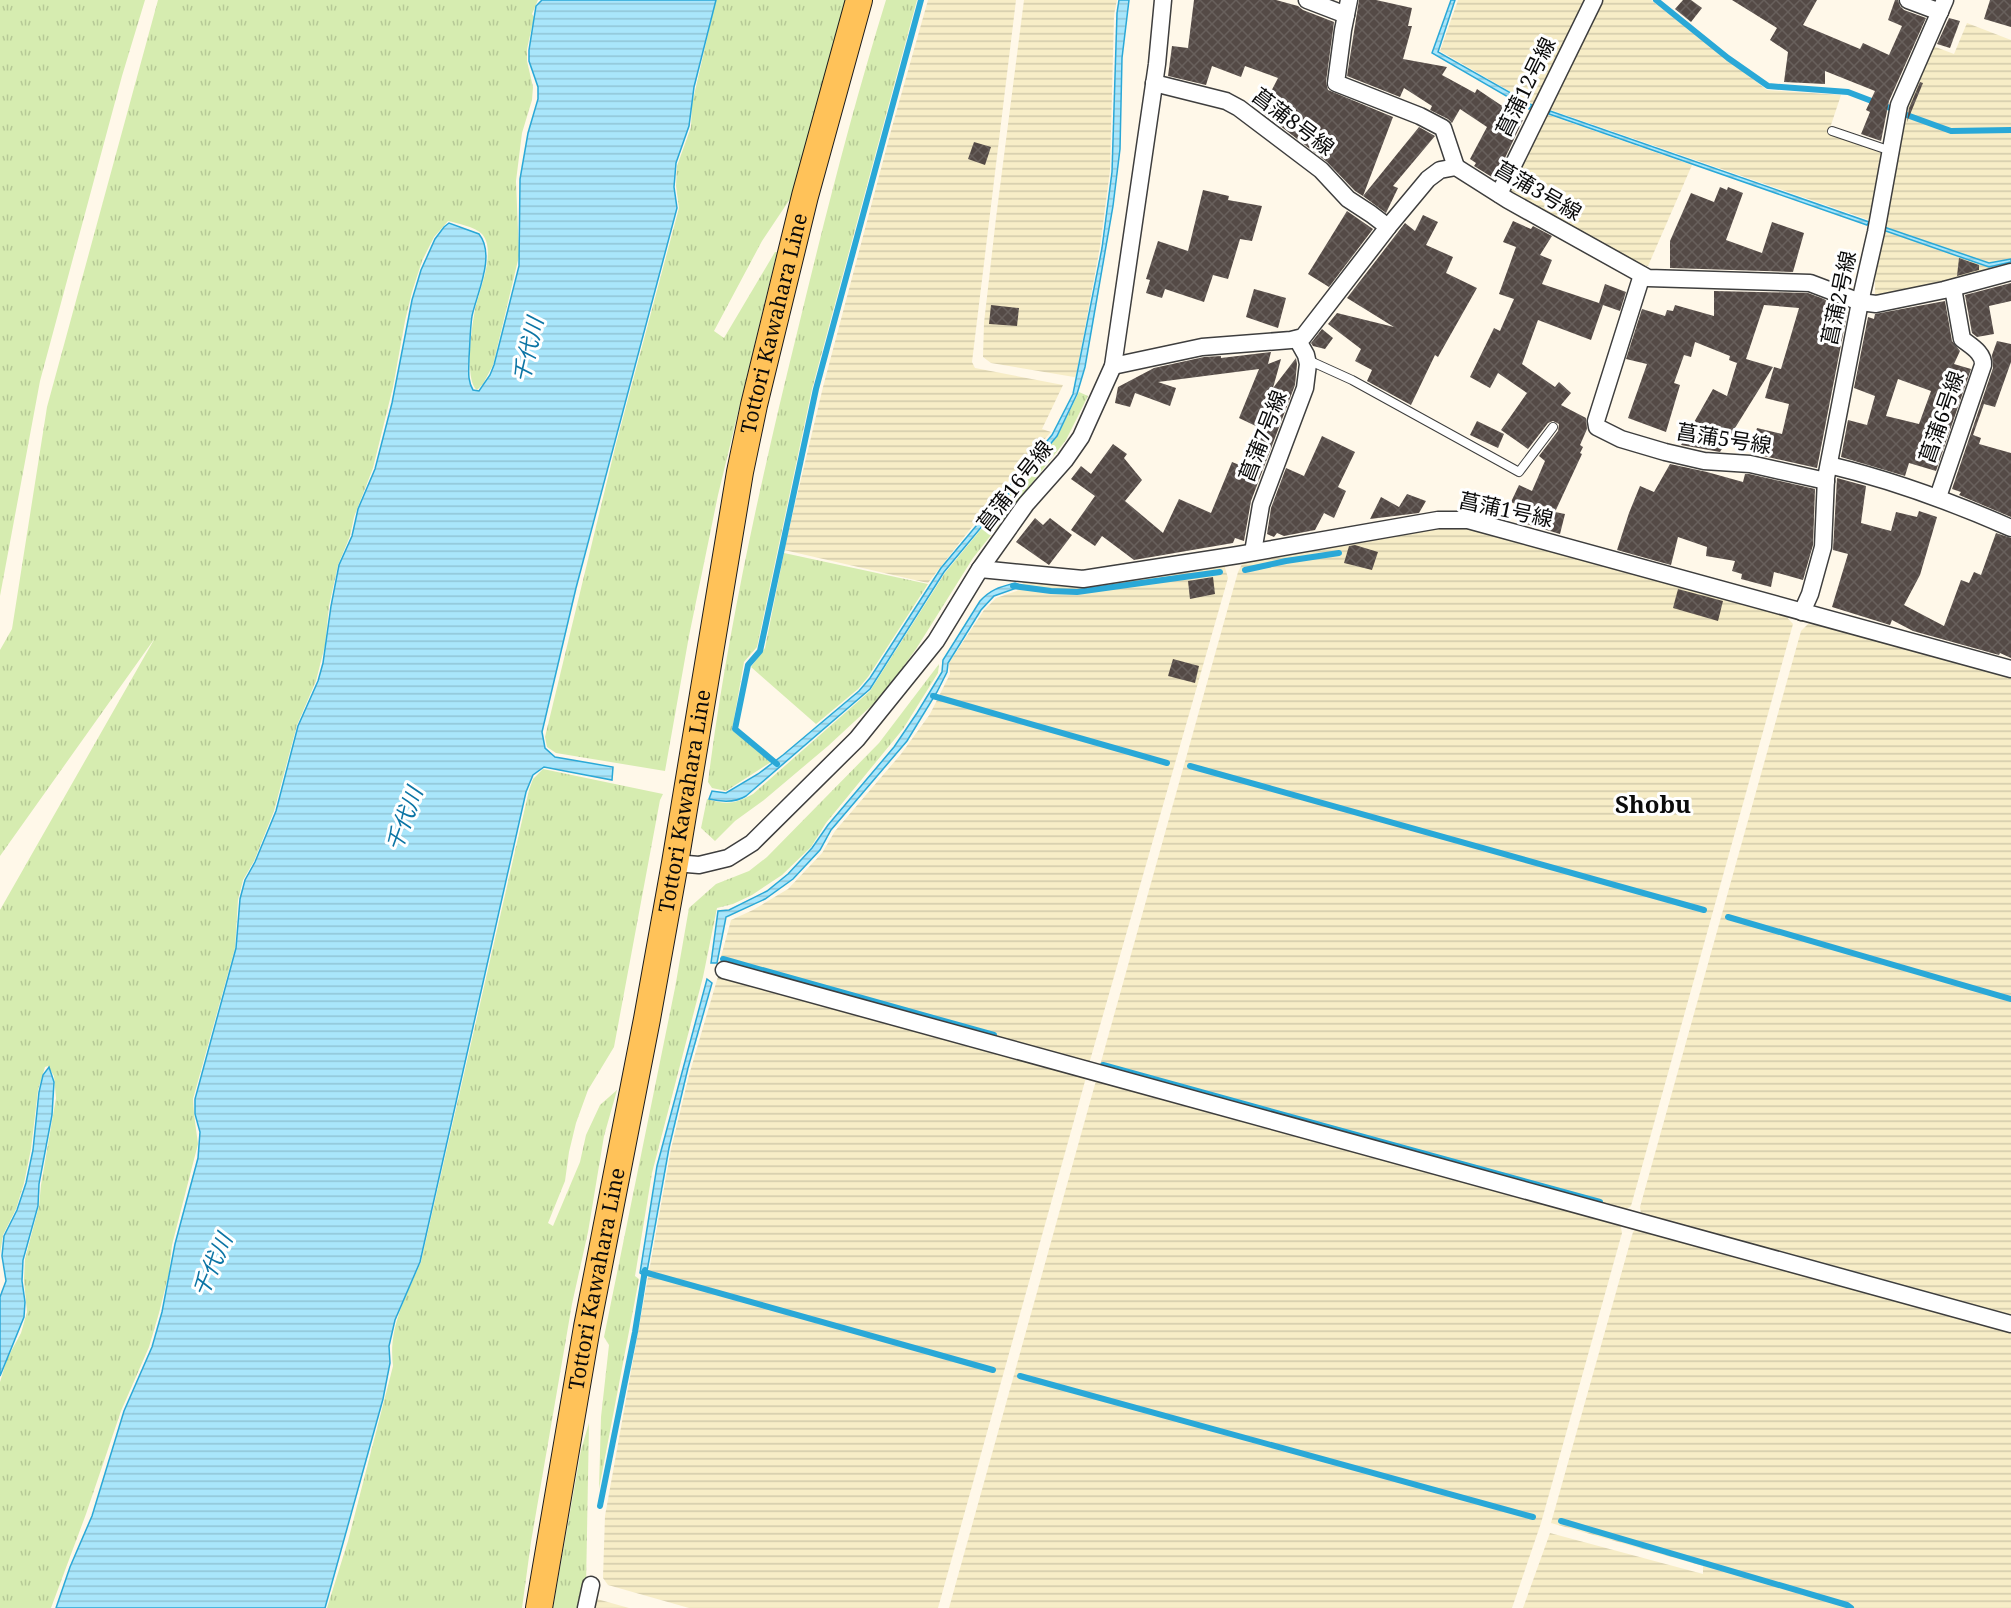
<svg xmlns="http://www.w3.org/2000/svg" width="2011" height="1608" font-family="'Noto Serif','Noto Sans JP',serif">
<defs>
<pattern id="farmland-rules" width="6" height="5" patternUnits="userSpaceOnUse" patternTransform="scale(1.5)"><rect width="6" height="5" fill="#f7edc7"/><path d="M0 2.5h6" fill="none" stroke="#d2caaa"/></pattern>
<pattern id="grass-tufts" width="24" height="20" patternUnits="userSpaceOnUse" patternTransform="scale(1.5)"><rect width="24" height="20" fill="#d6ecb0"/><path d="M3 7l-1-3M5 7V3M7 7l1-3M15 17l-1-3M17 17v-4M19 17l1-3" fill="none" stroke="#b6c996"/></pattern>
<pattern id="water-rules" width="6" height="5" patternUnits="userSpaceOnUse" patternTransform="scale(1.5)"><rect width="6" height="5" fill="#a9e6fb"/><path d="M0 2.5h6" fill="none" stroke="#90c4d6"/></pattern>
<pattern id="building-cross-hatch" width="8" height="8" patternUnits="userSpaceOnUse" patternTransform="scale(1.5)"><rect width="8" height="8" fill="#544a46"/><path d="M0 0l8 8M0 8l8-8" fill="none" stroke="#68605c"/></pattern>
</defs>
<rect width="100%" height="100%" fill="#fff8e9"/>
<g fill="url(#farmland-rules)">
<polygon points="928,0 1016,0 972,362 975,368 1063,385 1042,429 1051,432 1008,481 928,583 784,550 823,387 892,127"/>
<polygon points="1024,0 1117,0 1114,15 1110,171 1100,247 1076,376 1074,377 991,363 983,357 984,323 996,218"/>
<polygon points="1458,0 1587,0 1537,107 1440,51"/>
<polygon points="1600,0 1651,0 1767,90 1841,95 1828,134 1883,152 1869,220 1548,109"/>
<polygon points="1967,23 2011,40 2011,267 1875,298 1875,279 1881,234 1905,107 1933,46 1954,54"/>
<polygon points="1546,114 1692,165 1648,266 1636,263 1509,192"/>
<polygon points="1438,527 1475,529 1785,615 1793,624 1631,1206 1624,1211 1099,1069 1238,572 1244,560"/>
<polygon points="1224,564 1228,578 1089,1064 719,964 731,920 753,910 788,889 822,853 835,831 901,754 930,714 950,674 949,663 984,610 996,598 1022,589 1024,585 1020,580"/>
<polygon points="1808,624 1821,625 2011,678 2011,1320 1641,1214 1640,1207 1801,631"/>
<polygon points="719,973 1087,1074 938,1608 689,1608 608,1585 603,1578 605,1516 671,1149 689,1075"/>
<polygon points="1097,1077 1620,1223 1622,1233 1541,1523 1512,1608 949,1608"/>
<polygon points="1638,1227 2011,1329 2011,1608 1523,1608 1550,1533 1703,1574 1703,1566 1551,1523 1633,1232"/>
<polygon points="597,1599 629,1608 595,1608"/>
</g>
<g fill="url(#grass-tufts)">
<polygon points="0,0 145,0 122,76 40,381 0,596"/>
<path d="M158 0H538L532 14 534 17 527 49V61L533 87 532 100 522 133 516 181 519 256 493 365 483 384 477 390C464 381 472 325 475 310 479 291 497 251 482 234 475 227 457 223 448 221L434 237 422 261 412 292 405 321 393 387 373 468 354 517 350 536 338 565 329 606 325 645 316 681 297 725 274 811 254 861 243 880 238 900 235 948 193 1099 194 1114 198 1144 172 1245 169 1273 159 1313 149 1347 121 1411 86 1514 51 1608H0V1382L7 1359 21 1333 27 1312 24 1280 25 1259 39 1206 41 1185 56 1098 54 1076 48 1066 45 1067 38 1090 31 1149 24 1183 16 1209 3 1235 0 1254V910L155 638 0 856V650L12 629 47 407Z"/>
<polygon points="716,0 845,0 792,196 762,241 714,331 724,338 775,252 777,252 718,495 689,636 665,771 556,753 547,747 545,737 616,444 679,208 676,186 677,166 691,127 692,104"/>
<path d="M886 0H917L812 389 757 647 744 662 732 730 771 762 726 791 712 788 708 782C727 632 761 479 797 333 824 221 852 110 886 0Z"/>
<path d="M1079 392 1088 396 1066 440 973 558 916 649 882 696 828 746 764 800 735 821 715 841 701 828 707 799C726 805 736 804 753 794L870 691 945 573 1057 437Z"/>
<polygon points="784,553 928,584 868,677 858,689 816,724 751,667 765,648"/>
<polygon points="939,664 938,673 903,729 826,823 811,847 782,875 752,895 733,904 717,908 703,977 652,1173 635,1276 639,1279 599,1489 601,1417 609,1345 604,1337 675,988 689,908 716,884 749,871 767,857 879,743"/>
<path d="M543 769 663 794 660 800 614 1047 588 1090 576 1123 569 1152 565 1181 548 1223 553 1226 580 1162 586 1135 600 1105 617 1090 604 1136 588 1232 572 1304 531 1542 522 1608H327L348 1541 393 1366C388 1328 406 1296 421 1262L529 790 533 779Z"/>
<polygon points="589,1423 586,1588 582,1608 553,1608 581,1450"/>
</g>
<g fill="url(#water-rules)" stroke="#2aa8d7" stroke-width="1.5">
<path d="M542 0H716L694 87 689 126 676 163 674 187 677 208 576 588 542 732 545 748 555 757 613 767 612 780 544 767 533 775 526 792 420 1262 395 1320 389 1346 390 1363 383 1399 325 1608H56L70 1567 92 1516 124 1411 152 1347 162 1312 175 1244 198 1158 200 1132 195 1114V1099L236 948 240 899 245 880 255 862 276 811 298 726 318 681 323 663 331 606 339 565 352 536 358 509 375 469 392 403 412 300 421 270 435 239 444 227 449 223 479 234C496 255 477 293 472 316 470 329 470 344 469 358 469 370 467 380 473 390L479 391 490 375 494 365 519 266 520 179 528 133 538 99V87L529 61V50L536 6Z"/>
<path d="M1119 0H1129L1122 58 1120 149 1113 206 1085 367 1077 394 1057 436 944 572 870 689 746 796C735 803 722 802 709 799L712 791 726 793 758 774 783 755 859 691 870 678 941 568 1052 435 1073 394 1102 248 1112 172 1117 13Z"/>
<polygon points="1451,0 1455,0 1438,52 1532,105 1529,109 1432,53"/>
<polygon points="1550,111 1869,222 1867,225 1549,114"/>
<polygon points="1884,227 1989,263 2011,259 2011,262 1989,267 1883,230"/>
<path d="M1015 583 1022 586 994 596 981 610 948 663 947 672 937 692 907 741 831 830 820 850 793 879 765 899 726 917 717 963H711L718 911 729 910 767 891 788 874 812 848 828 825 894 747 917 713 942 672 943 660 980 601C991 589 1000 587 1015 583Z"/>
<polygon points="707,979 712,983 688,1068 669,1148 646,1277 640,1273 657,1166"/>
<polygon points="49,1067 54,1082 52,1115 39,1184 38,1206 23,1260 22,1281 25,1302 24,1317 0,1376 0,1297 6,1281 2,1256 4,1236 17,1210 26,1183 33,1150 39,1092 43,1075"/>
</g>
<g fill="none" stroke-linecap="round" stroke-linejoin="round">
<g stroke="#2aa8d7" stroke-width="6">
<polyline points="1656,0 1728,58 1768,86 1848,92 1890,108"/>
<polyline points="1904,114 1951,131 2011,130"/>
<polyline points="1245,570 1286,561 1339,553"/>
<polyline points="1013,586 1051,591 1077,592 1220,572"/>
<polyline points="933,696 1167,763"/>
<polyline points="777,764 735,729 748,665 760,651 816,389 921,0"/>
<polyline points="1190,766 1704,910"/>
<polyline points="1728,917 2011,999"/>
<polyline points="723,959 994,1035"/>
<polyline points="1103,1065 1600,1202"/>
<polyline points="644,1272 993,1370"/>
<polyline points="1020,1376 1533,1517"/>
<polyline points="600,1506 635,1332 645,1270"/>
<polyline points="1561,1521 1847,1605 1851,1608"/>
</g>
</g>
<g fill="url(#building-cross-hatch)" fill-rule="evenodd">
<polygon points="1194,0 1276,0 1298,6 1303,10 1334,22 1326,82 1328,90 1393,117 1363,196 1355,191 1327,162 1261,111 1278,78 1245,66 1241,77 1212,66 1206,85 1168,76 1172,46 1188,48"/>
<polygon points="1359,0 1376,0 1412,8 1408,26 1412,26 1403,59 1447,67 1442,75 1475,93 1477,89 1523,120 1495,179 1474,166 1476,163 1470,159 1487,127 1460,109 1452,123 1448,119 1430,110 1432,106 1404,88 1400,97 1347,76"/>
<polygon points="1683,0 1691,0 1702,8 1691,22 1675,9"/>
<polygon points="1732,0 1817,0 1803,25 1860,49 1863,43 1889,55 1902,26 1888,20 1895,0 1898,0 1900,6 1904,10 1926,18 1889,101 1881,141 1861,134 1870,112 1866,110 1875,91 1825,71 1825,84 1784,82 1788,52 1770,40 1777,28"/>
<polygon points="1990,0 2011,0 2011,27 1984,19"/>
<polygon points="1949,18 1960,21 1950,48 1937,44"/>
<polygon points="1920,82 1923,83 1907,122 1909,108"/>
<polygon points="1419,127 1435,136 1393,186 1398,188 1386,213 1363,196"/>
<polygon points="974,142 991,147 985,165 968,159"/>
<polygon points="1720,187 1727,190 1728,187 1743,193 1726,240 1762,253 1772,222 1804,233 1793,272 1670,268 1670,241 1691,193 1714,202"/>
<polygon points="1203,190 1229,196 1228,200 1262,206 1252,241 1240,239 1228,279 1213,275 1204,302 1165,289 1162,298 1146,293 1150,280 1146,279 1158,241 1188,251"/>
<polygon points="1347,211 1373,229 1329,287 1308,274"/>
<polygon points="1423,215 1438,222 1426,245 1453,257 1446,273 1477,288 1438,357 1435,355 1411,405 1367,381 1372,370 1355,361 1361,349 1328,324 1337,313 1394,327 1347,298 1405,223 1415,231"/>
<polygon points="1513,221 1531,229 1533,226 1552,236 1540,255 1552,260 1542,284 1599,303 1605,284 1626,292 1620,311 1603,305 1591,340 1538,320 1522,364 1555,387 1559,382 1571,393 1561,405 1586,418 1587,429 1580,445 1583,447 1580,453 1582,454 1555,512 1565,514 1560,534 1520,522 1524,508 1511,502 1519,485 1532,491 1545,461 1539,456 1558,431 1559,424 1553,421 1548,423 1528,449 1501,430 1527,393 1498,373 1490,388 1470,377 1494,328 1500,331 1514,299 1499,294 1516,247 1503,242"/>
<polygon points="1959,258 1979,265 1979,270 1957,276"/>
<polygon points="2011,283 2011,301 1989,306 1994,334 1977,337 1972,333 1965,295"/>
<polygon points="1254,289 1286,298 1278,328 1246,317"/>
<polygon points="1714,291 1808,293 1824,299 1843,313 1848,309 1817,468 1750,453 1757,428 1782,434 1789,404 1765,398 1774,367 1781,369 1799,308 1764,305 1746,359 1773,367 1720,452 1681,445 1713,389 1727,396 1737,363 1729,360 1730,356 1695,342 1691,357 1684,355 1674,383 1680,385 1666,432 1628,418 1647,364 1626,359 1642,309 1665,316 1667,310 1673,311 1675,305 1714,316"/>
<path d="M1945 301 1952 341 1960 351 1954 364 1971 369 1936 471 1909 463 1905 476 1841 457 1848 420 1867 425 1875 396 1854 388 1868 317 1874 319 1875 314ZM1898 379 1931 391 1919 424 1886 416Z"/>
<polygon points="991,305 1019,308 1017,326 989,324"/>
<polygon points="1322,329 1333,338 1325,349 1313,346 1311,343"/>
<polygon points="1997,341 2011,344 2011,362 1995,407 1984,404 1973,435 1981,438 1979,444 2011,453 2011,517 1959,495 1961,492 1952,489 1993,368 1992,355"/>
<polygon points="1271,352 1268,364 1281,359 1273,388 1296,358 1297,364 1295,385 1251,501 1244,541 1235,538 1233,543 1134,560 1102,536 1095,546 1071,530 1095,496 1071,479 1081,466 1091,474 1113,444 1127,454 1124,458 1142,480 1125,501 1163,533 1179,499 1211,513 1232,462 1247,468 1262,429 1239,418 1259,369 1158,382 1176,388 1170,406 1135,393 1130,407 1115,403 1118,387 1154,368 1204,357 1221,356 1221,358"/>
<polygon points="1477,421 1504,434 1498,448 1470,435"/>
<polygon points="1322,436 1355,452 1338,487 1346,491 1334,518 1324,513 1315,530 1284,536 1277,533 1274,537 1267,534 1271,508 1286,468 1304,476"/>
<polygon points="1670,464 1707,472 1743,482 1745,474 1749,474 1815,489 1813,545 1803,580 1774,572 1771,587 1741,579 1742,574 1732,571 1735,561 1706,556 1707,547 1678,537 1671,565 1617,550 1629,513 1640,486 1654,492"/>
<polygon points="1837,478 1866,486 1861,523 1891,531 1896,512 1917,517 1919,511 1937,517 1920,575 1904,605 1944,626 1961,580 1969,583 1974,572 1981,575 1996,533 2011,538 2011,658 2000,653 1999,655 1913,631 1892,620 1890,625 1832,607 1848,554 1833,550"/>
<polygon points="1407,494 1426,501 1419,513 1370,519 1381,497 1399,507"/>
<polygon points="1035,518 1043,525 1050,518 1072,535 1049,565 1016,542"/>
<polygon points="1355,545 1378,552 1372,570 1344,563 1349,546"/>
<polygon points="1213,577 1215,594 1190,599 1188,581"/>
<polygon points="1678,589 1723,601 1718,621 1673,608"/>
<polygon points="1173,659 1199,666 1195,683 1168,676"/>
</g>
<g fill="none" stroke-linecap="round" stroke-linejoin="round">
<g stroke="#3e3e3e" stroke-width="10">
<g id="service">
<polyline points="1832,131 1891,151"/>
<polyline points="1308,360 1352,380 1519,472 1553,427"/>
</g>
</g>
<g stroke="#3e3e3e" stroke-width="19">
<g id="minor">
<polyline points="1307,0 1346,15"/>
<polyline points="1349,0 1343,30 1336,83 1420,116 1443,128 1456,167"/>
<polyline points="1908,0 1940,12"/>
<polyline points="1154,83 1226,101 1239,108 1321,170 1348,199 1371,214 1388,227"/>
<polyline points="1499,194 1594,0"/>
<polyline points="1642,275 1596,421 1597,427 1621,439 1665,452 1704,461 1750,464 1826,481"/>
<polyline points="1113,366 1202,347 1291,340 1303,337 1388,227 1428,179 1440,170 1456,167 1508,200 1648,278 1810,283 1860,302 1876,304 1944,290 2011,272"/>
<path d="M1829 465C1892 480 1952 502 2011 528"/>
<path d="M1938 497 1983 365C1984 353 1971 346 1962 339L1953 288"/>
<polyline points="1253,552 1261,505 1305,388 1308,364 1306,355 1297,339"/>
<polyline points="980,569 1083,579 1238,555 1438,520 1468,520 2011,669"/>
<polyline points="1802,612 1810,594 1823,547 1826,478 1860,302 1876,232 1899,105 1945,0"/>
<polyline points="675,863 699,865 728,858 752,843 857,739 936,641 980,569 1026,504 1065,460 1081,437 1113,366 1157,64 1163,0"/>
<polyline points="724,970 2011,1324"/>
<polyline points="586,1608 591,1585"/>
</g>
</g>
<g stroke="#1c1c1c" stroke-width="28">
<g id="primary">
<path id="s1" d="M539 1608 587 1327 647 1019 675 863 740 472 754 405 805 196 859 0"/>
</g>
</g>
<use href="#service" stroke="#fff" stroke-width="8"/>
<use href="#minor" stroke="#fff" stroke-width="16"/>
<use href="#primary" stroke="#ffc259" stroke-width="26"/>
</g>
<g text-anchor="middle" stroke-width="6" stroke-linejoin="round" paint-order="stroke">
<g font-size="21" fill="#0b0b0b" stroke="#fff">
<text transform="translate(1526 87) rotate(-64)" y="7">菖蒲12号線</text>
<text transform="translate(1293 122) rotate(37)" y="7">菖蒲8号線</text>
<text transform="translate(1538 191) rotate(30)" y="7">菖蒲3号線</text>
<text transform="translate(1839 298) rotate(-78)" y="7">菖蒲2号線</text>
<text dy="7" stroke="none"><textPath href="#s1" startOffset="1306">Tottori Kawahara Line</textPath></text>
<text transform="translate(1942 417) rotate(-71)" y="7">菖蒲6号線</text>
<text transform="translate(1263 436) rotate(-69)" y="7">菖蒲7号線</text>
<text transform="translate(1724 439) rotate(9)" y="7">菖蒲5号線</text>
<text transform="translate(1015 486) rotate(-52)" y="7">菖蒲16号線</text>
<text transform="translate(1506 510) rotate(12)" y="7">菖蒲1号線</text>
<text dy="7" stroke="none"><textPath href="#s1" startOffset="820">Tottori Kawahara Line</textPath></text>
<text dy="7" stroke="none"><textPath href="#s1" startOffset="334">Tottori Kawahara Line</textPath></text>
</g>
<g font-size="22" font-style="italic" fill="#0c75a5" stroke="#fff">
<text transform="translate(528 350) rotate(-77)" y="8">千代川</text>
<text transform="translate(404 819) rotate(-70)" y="8">千代川</text>
<text transform="translate(212 1265) rotate(-66)" y="8">千代川</text>
</g>
<g font-size="24" font-weight="bold" fill="#0b0b0b" stroke="#fff">
<text x="1653" y="813">Shobu</text>
</g>
</g>
</svg>
